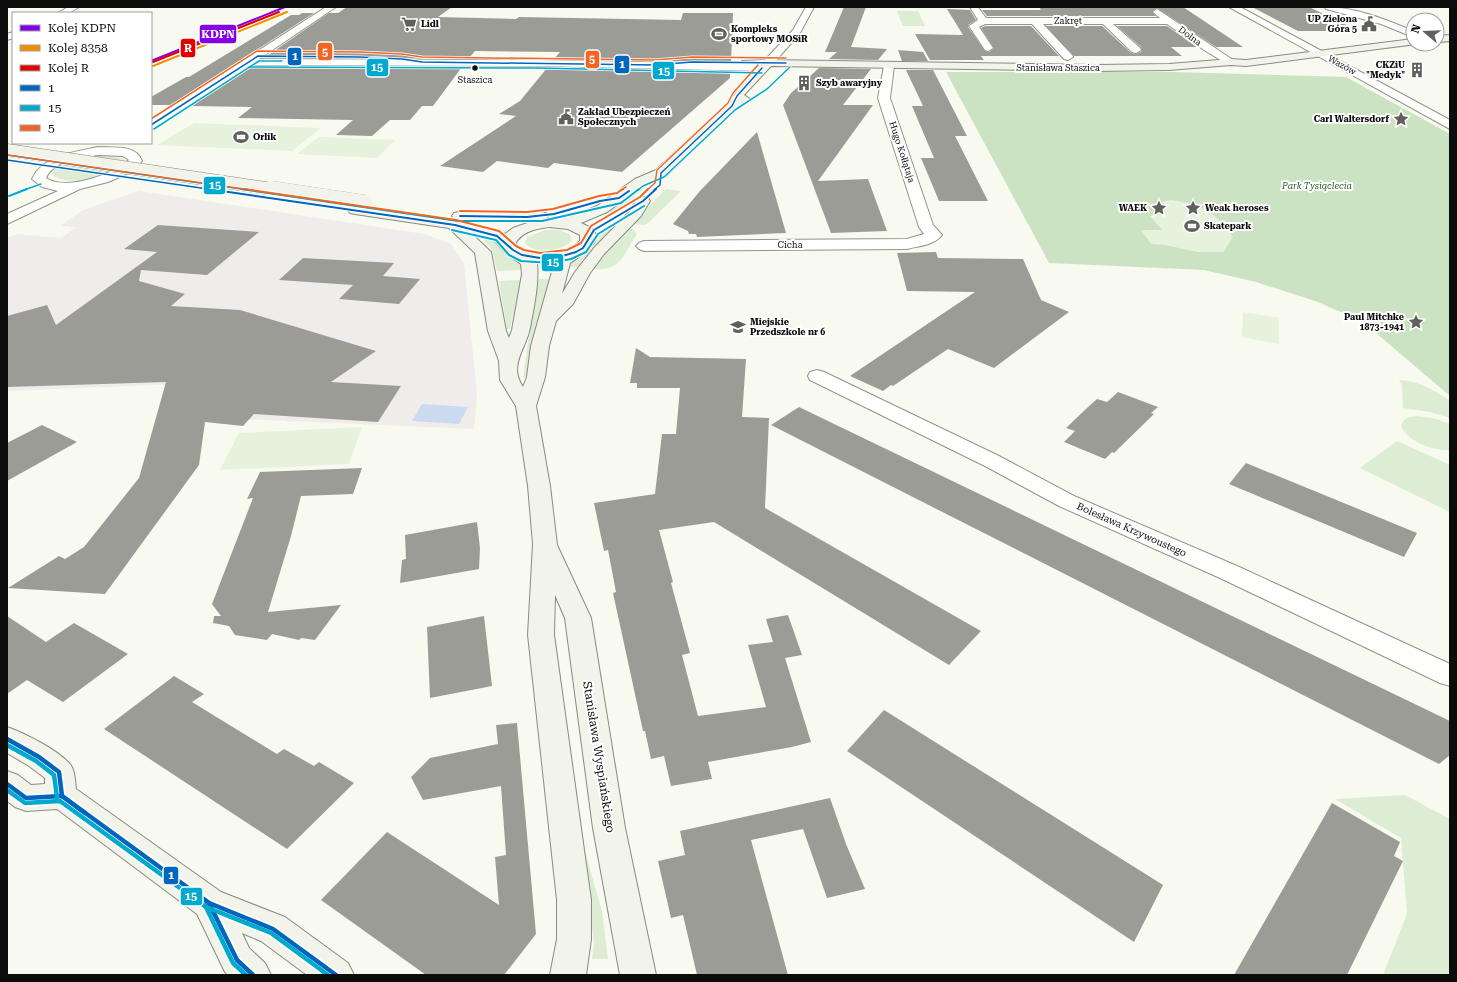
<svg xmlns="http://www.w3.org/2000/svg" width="1457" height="982" font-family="'Roboto Serif',serif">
<rect width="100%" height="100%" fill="#f8faf0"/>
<polygon fill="#f0ecec" points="139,191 425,234 451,244 464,263 477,395 474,429 222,418 179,384 7,391 7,238 18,234 61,238 77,227 60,226 83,210"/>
<g fill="#dcedd3">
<polygon points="897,11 918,11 925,26 903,26"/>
<polygon points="1450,40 1450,43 1352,52 1416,44 1437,44 1437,42"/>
<path d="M90 156C102 155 114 154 124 160L125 163C119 167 112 172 106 175 94 180 60 185 52 174 58 161 78 159 90 156Z"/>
<polygon points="646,184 649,184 626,204 608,215 603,213 615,207"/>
<polygon points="666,189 681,191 647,224 643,225 632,223"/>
<path d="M607 226 613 228 597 244 580 267H569L571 261C578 256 587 253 593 247 601 239 595 235 607 226Z"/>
<path d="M627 228 633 229 637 234C623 255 621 272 592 269L608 247Z"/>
<path d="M545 230H559L570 234 572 240C563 252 535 255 525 243L527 237Z"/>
<path d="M487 236C496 238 497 246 503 251 507 256 515 257 520 261 522 263 523 267 523 270L497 271 492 249 483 240Z"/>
<polygon points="537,279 551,279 531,344 526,377 523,378"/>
<polygon points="521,280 510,329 507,329 499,281"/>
<path d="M1399 380C1416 380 1437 391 1450 401V418L1430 412 1403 408 1402 385Z"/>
<path d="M1416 416 1433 418 1450 424V450C1434 451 1406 442 1401 425 1404 418 1409 417 1416 416Z"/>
<polygon points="1397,441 1450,465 1450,512 1360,468"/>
<polygon points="1405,795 1450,819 1450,975 1383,975 1407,914 1401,838 1335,799"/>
<polygon points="583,845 602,911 608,959 592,959 594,944"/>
</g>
<polygon fill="#cbe3c2" points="946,72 1172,72 1346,77 1450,134 1450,396 1363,322 1318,302 1256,282 1204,270 1049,263"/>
<g fill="#e6f2dc">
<polygon points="194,123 321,128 292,151 157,145"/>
<polygon points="319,137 395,140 377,158 297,154"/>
<path d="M1170 200C1203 204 1214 211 1233 237L1223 252H1198L1165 245 1151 244 1141 230H1162L1150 216 1162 214 1153 204Z"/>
<polygon points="1243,312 1279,318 1279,344 1242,337"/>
<polygon points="362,427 349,464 220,470 239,433"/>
</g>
<polygon fill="#cbdaef" points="422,404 468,407 459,424 412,421"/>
<g fill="#9c9c96">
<polygon points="347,7 452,7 438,17 516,19 519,17 681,20 683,13 733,13 731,62 554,59 560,52 475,51 469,58 264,58 329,13 338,13"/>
<polygon points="844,7 866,7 851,47 887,49 878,60 829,59 837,52 825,52"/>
<polygon points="1039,7 1183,7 1243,47 1216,47 1157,8 1152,12 1156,16 987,16 982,10 1041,10"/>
<polygon points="1252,7 1309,7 1359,31 1298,31"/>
<polygon points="947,9 970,10 976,20 968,25 968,27 985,51 989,52 994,48 981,28 985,26 1031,26 1059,56 981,56 984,60 930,60 915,34 963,35"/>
<polygon points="302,13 314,13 171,105 151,105 151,97 186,77 189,77 291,15 299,15"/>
<polygon points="1046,26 1102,26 1131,53 1136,54 1142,51 1141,47 1117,26 1167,26 1197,47 1171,47 1182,56 1074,56"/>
<polygon points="898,50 923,52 928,61 902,61"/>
<polygon points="250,66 462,67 433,106 422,106 410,120 390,120 372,136 336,135 353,120 238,118 252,107 191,106"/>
<polygon points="547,68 730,72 730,78 622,172 554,163 548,168 497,161 483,172 440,166 516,116 499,114 520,101"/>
<polygon points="819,68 871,69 843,105 873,105 818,181 868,179 887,231 831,233 783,105 791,93"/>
<polygon points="906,70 933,70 967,136 955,136 988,201 939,201 921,158 934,158 912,106 923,106"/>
<polygon points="757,132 786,233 697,237 696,234 689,234 688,231 673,224 699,192"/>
<polygon points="158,225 259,232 207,275 141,270 139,281 185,294 171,306 240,310 376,351 331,382 401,386 378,422 254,414 243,426 205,422 199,465 105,594 8,588 59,556 65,559 84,547 139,478 166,382 7,387 7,316 47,305 56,325 157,252 124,249"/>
<polygon points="936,252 938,258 1023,259 1041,300 1069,312 994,368 948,349 893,386 891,385 883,391 850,376 975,292 907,291 897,253"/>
<polygon points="303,258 394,263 383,276 420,279 399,304 339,299 353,285 279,280"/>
<polygon points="636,348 650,357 746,359 742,417 769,418 765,508 981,631 949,665 714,522 659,530 673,582 671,583 690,653 682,655 698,716 766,707 748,645 773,642 766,619 788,615 802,655 785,658 811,742 792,747 708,762 712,779 671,786 664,756 651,759 645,731 643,731 613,593 616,592 608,550 604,551 594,503 655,494 662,434 676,434 680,388 637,388 637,383 630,383"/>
<polygon points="1118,392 1158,407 1151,413 1154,414 1114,453 1112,452 1105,459 1064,442 1075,431 1066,428 1087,408 1097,399 1107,402"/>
<polygon points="799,407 1450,721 1450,755 1439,764 771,425"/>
<polygon points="42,425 77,442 7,481 7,443"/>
<polygon points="1246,463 1417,533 1404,557 1229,484"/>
<polygon points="362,468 353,494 301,496 291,536 268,612 341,605 315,640 301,638 299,640 272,634 267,640 235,635 229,626 213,623 214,616 221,616 212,604 253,498 247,499 260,472"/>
<polygon points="477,522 480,548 479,569 400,583 402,560 406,559 405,535"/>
<polygon points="7,616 46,642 74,623 128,654 63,702 27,680 7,694"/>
<polygon points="484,616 492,686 430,698 427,627"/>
<polygon points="174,676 204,694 192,702 277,754 284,749 314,766 319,762 354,783 287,849 104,729"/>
<polygon points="884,710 1163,885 1134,942 847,751"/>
<polygon points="517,723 536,934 504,975 426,975 321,900 387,832 499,905 495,857 506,855 501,786 423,800 411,777 430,758 498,744 496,725"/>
<polygon points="830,798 846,844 865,889 827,898 803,829 751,840 788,975 697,975 683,915 671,918 658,861 685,855 680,831"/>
<polygon points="1332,803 1400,842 1394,856 1403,861 1347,975 1234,975"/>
</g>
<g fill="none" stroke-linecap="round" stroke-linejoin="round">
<g stroke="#92938f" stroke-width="2">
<g id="street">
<polygon points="68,7 79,7 69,13 58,13"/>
<polygon points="326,7 336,7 259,59 537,60 742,64 742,61 765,60 793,30 806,7 814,7 800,33 772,65 766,66 767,68 766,70 762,71 537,66 250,65 155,128 151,129 151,120"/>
<polygon points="970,7 978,7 986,18 1160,18 1153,12 1157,9 1236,62 1231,65 1227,64 1204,50 1167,24 1113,24 1140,48 1141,50 1136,53 1132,52 1103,24 1043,24 1072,55 1073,57 1068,60 1064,59 1032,24 985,24 979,27 993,48 988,51 985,50 969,26 978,20"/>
<polygon points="1229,7 1240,7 1450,120 1450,129"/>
<path d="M1325 7C1355 7 1385 19 1413 31V37L1381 24 1326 9Z"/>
<polygon points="13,32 13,38 7,40 7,34"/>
<path d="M889 63 894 66 890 98 933 225 942 235C935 245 918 246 907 249L644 251 639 249 636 246 639 243 644 241 907 239 924 234 919 227 878 98 884 66Z"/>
<path d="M98 147C113 148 136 144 142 161L133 170 122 176 108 182 80 189 7 224V214L58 191 42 187 32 179C43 155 75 152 98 147ZM98 155 123 156 129 160C112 175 66 191 46 178 53 161 82 158 98 155Z"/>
<polygon points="817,370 824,372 999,456 1074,496 1237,566 1450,664 1450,686 1440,683 1220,578 1059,506 985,466 810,380 808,376 810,372"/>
</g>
</g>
<g stroke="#898a85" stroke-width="2">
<g id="secondary">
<polygon points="1450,35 1450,41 1437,42 1437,36"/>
<path d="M1413 39V44H1416L1246 66 1231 65 1169 70 1096 71 771 66 744 95 750 99 736 108 666 176 645 185 607 212 581 223C614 236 584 253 570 263L562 294 575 272 594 248 630 211 638 198 643 197 648 198 650 201 641 216 604 254 590 273 573 304 556 321 549 346 545 377 536 406 550 486 557 545 591 618 625 828 656 975H620L593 828 565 618 555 595 554 635 591 900V939L586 975H550L557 939V900L528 635 533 544 528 486 516 406 500 380 499 361 488 331 475 253 449 228 355 214 350 213 348 210 350 207 355 206 451 220 495 230 505 234 513 228 536 220H459L454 219 452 216 454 213 459 212H541L546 213 548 216 546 219 573 216 597 206 635 179 656 170 727 104 749 75 764 61 768 60 1096 65 1169 64 1231 59 1246 60ZM549 227 568 229 580 235V241C566 255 529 261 515 244 522 231 536 229 549 227ZM472 234 494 240 507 254 521 264 522 274 512 330 509 338 506 331 491 252ZM555 261 531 346 527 377 523 387C508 365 526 349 530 328 534 307 539 284 537 263Z"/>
<path d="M7 727C24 733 56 749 69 763 75 769 75 781 76 789L221 892 285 917 348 963 354 975H307L261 941 242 933 249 948 265 963 271 975H228L225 972 197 914 57 809 26 811 15 807 7 801V771L18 775 31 785 45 784V778L29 766 7 753Z"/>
</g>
</g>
<use href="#street" fill="#fefefd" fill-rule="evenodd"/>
<use href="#secondary" fill="#f2f3e9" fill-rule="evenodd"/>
<g stroke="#898a85" stroke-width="13" stroke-linecap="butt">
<polyline id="secondary-bridge-far1" points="7,150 279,190"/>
</g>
<g stroke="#898a85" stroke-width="16" stroke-linecap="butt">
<polyline id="secondary-bridge" points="272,189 365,203"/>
</g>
<use href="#secondary-bridge-far1" stroke="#f2f3e9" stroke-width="12"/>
<use href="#secondary-bridge" stroke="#f2f3e9" stroke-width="16"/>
<g stroke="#fff" stroke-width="3">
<g id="bus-1-far2">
<polyline points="151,125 258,56 359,57 402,59 422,62 655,65 692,62 786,63"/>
<polyline points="7,160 215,190"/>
<polyline points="654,190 660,185 661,173 732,106 737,96 762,68"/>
</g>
</g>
<g stroke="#fff" stroke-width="4">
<g id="bus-1-far1">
<polyline points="208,189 455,225 497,236 513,250 522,255 540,258 559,257 576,252 583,248 594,230 643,201 656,189"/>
<polyline points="460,216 527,217 554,214 600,201 619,198 629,191"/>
</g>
</g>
<g stroke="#fff" stroke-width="8">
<g id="bus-1">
<polyline points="7,739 39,757 59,772 62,796 85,813"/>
<polyline points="7,784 26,798 62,796 209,903 273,929 336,975"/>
<polyline points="194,892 209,903 237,960 253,975"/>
</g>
</g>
<g stroke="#fff" stroke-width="3">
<g id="bus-2-far2">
<polyline points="249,67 537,68 762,73"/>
<polyline points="154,129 259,61 282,61"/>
<polyline points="7,155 248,190"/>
<polyline points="24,190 41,184"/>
<polyline points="638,190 643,186 664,177 735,110 767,89 790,67"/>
</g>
</g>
<g stroke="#fff" stroke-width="4">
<g id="bus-2-far1">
<polyline points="241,189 458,221 542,221 621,203 639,189"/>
<polyline points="9,196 27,189"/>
<polyline points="452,230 496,240 509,255 521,261 551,263 571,259 586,252 598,234 644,206"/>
</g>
</g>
<g stroke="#fff" stroke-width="8">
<g id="bus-2">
<polyline points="7,745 36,761 54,775 57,797"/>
<polyline points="7,790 25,803 60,801 206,907 271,933 328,975"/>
<polyline points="205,905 233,963 246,975"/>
</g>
</g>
<g stroke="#fff" stroke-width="3">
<g id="bus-3-far1">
<polyline points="151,119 257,51 359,52 402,54 422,57 655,60 692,57 786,58"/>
<polyline points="8,155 251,190"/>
<polyline points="621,190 626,187"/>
<polyline points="647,190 655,183 657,170 728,103 733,93 758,65"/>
</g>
</g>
<g stroke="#fff" stroke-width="4">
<g id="bus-3">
<polyline points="244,189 456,220 499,231 516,246 524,250 540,253 567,250 581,243 591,226 640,197 648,189"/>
<polyline points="460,211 527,212 553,209 599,196 617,193 623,189"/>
</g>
</g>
<use href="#bus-1-far2" stroke="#0065bd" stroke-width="1.5"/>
<use href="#bus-1-far1" stroke="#0065bd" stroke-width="2"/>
<use href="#bus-1" stroke="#0065bd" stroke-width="4.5"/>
<use href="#bus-2-far2" stroke="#00a9ce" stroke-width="1.5"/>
<use href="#bus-2-far1" stroke="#00a9ce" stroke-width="2"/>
<use href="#bus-2" stroke="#00a9ce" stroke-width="4.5"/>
<use href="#bus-3-far1" stroke="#f26522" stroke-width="1.5"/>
<use href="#bus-3" stroke="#f26522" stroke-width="2"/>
<g stroke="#fff" stroke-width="3.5">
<polyline id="rail-1" points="151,61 285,7"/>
</g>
<g stroke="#fff" stroke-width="3.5">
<polyline id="rail-2" points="153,66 287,12"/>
</g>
<g stroke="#fff" stroke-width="3.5">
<polyline id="rail-3" points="153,62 279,12"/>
</g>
<use href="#rail-1" stroke="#8500e5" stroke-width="2"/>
<use href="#rail-2" stroke="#f38e01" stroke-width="2"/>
<use href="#rail-3" stroke="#e50000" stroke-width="2"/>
</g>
<defs>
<g id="supermarket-bare" transform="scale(1.2)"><path d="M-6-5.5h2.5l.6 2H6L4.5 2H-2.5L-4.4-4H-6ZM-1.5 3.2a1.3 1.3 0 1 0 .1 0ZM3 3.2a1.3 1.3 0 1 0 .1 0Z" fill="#5f5f5c" stroke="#fff" stroke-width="2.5" paint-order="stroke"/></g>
<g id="civic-bare" transform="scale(1.2)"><path d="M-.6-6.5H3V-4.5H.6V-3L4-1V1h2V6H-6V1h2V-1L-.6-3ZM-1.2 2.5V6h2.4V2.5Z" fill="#5f5f5c" stroke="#fff" stroke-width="2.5" paint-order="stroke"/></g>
<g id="stadium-bare" transform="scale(1.2)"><path d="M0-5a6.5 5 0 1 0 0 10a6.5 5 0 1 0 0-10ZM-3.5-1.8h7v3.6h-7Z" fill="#5f5f5c" stroke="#fff" stroke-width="2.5" paint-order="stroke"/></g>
<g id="building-bare" transform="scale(1.2)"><path d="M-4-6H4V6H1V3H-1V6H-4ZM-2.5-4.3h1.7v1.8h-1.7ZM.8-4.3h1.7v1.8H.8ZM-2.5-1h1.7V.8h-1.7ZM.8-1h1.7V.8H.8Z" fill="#5f5f5c" stroke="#fff" stroke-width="2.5" paint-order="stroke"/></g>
<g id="sight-bare" transform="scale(1.2)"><path d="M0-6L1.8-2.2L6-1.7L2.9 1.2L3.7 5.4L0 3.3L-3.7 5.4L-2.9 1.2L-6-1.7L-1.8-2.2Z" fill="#5f5f5c" stroke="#fff" stroke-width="2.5" paint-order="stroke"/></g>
<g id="school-bare" transform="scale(1.2)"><path d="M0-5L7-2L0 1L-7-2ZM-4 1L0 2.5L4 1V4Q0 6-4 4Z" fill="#5f5f5c" stroke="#fff" stroke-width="2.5" paint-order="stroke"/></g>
</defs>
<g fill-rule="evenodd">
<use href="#supermarket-bare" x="409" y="24"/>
<use href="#civic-bare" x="1369" y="24"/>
<use href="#stadium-bare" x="719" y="34"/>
<use href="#building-bare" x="1417" y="70"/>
<use href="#building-bare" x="804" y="83"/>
<use href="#civic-bare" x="566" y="117"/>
<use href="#sight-bare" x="1401" y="119"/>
<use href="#stadium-bare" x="241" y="137"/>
<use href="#sight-bare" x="1159" y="208"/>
<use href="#sight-bare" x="1193" y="208"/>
<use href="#stadium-bare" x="1192" y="226"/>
<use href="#sight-bare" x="1416" y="322"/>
<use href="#school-bare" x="738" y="327"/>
</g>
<circle fill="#0c0c0c" stroke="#fff" stroke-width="1.5" cx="475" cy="68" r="3.5"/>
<g text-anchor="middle" stroke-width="4" stroke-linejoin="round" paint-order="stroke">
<g font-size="9" font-weight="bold" fill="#0c0c0c" stroke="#fff" text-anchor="start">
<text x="1357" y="22" text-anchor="end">UP Zielona<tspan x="1357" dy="10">Góra 5</tspan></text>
<text x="421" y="27">Lidl</text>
<text x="731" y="32">Kompleks<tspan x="731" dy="10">sportowy MOSiR</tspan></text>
<text x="1405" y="68" text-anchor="end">CKZiU<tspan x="1405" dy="10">"Medyk"</tspan></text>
<text x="816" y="86">Szyb awaryjny</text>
<text x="578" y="115">Zakład Ubezpieczeń<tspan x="578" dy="10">Społecznych</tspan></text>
<text x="1389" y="122" text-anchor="end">Carl Waltersdorf</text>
<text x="253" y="140">Orlik</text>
<text x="1147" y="211" text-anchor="end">WAEK</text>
<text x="1205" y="211">Weak heroses</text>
<text x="1204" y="229">Skatepark</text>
<text x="1404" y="320" text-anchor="end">Paul Mitchke<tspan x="1404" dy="10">1873-1941</tspan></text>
<text x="750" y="325">Miejskie<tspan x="750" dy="10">Przedszkole nr 6</tspan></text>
</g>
<g font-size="9" fill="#0c0c0c" stroke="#fff">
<text x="1068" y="24">Zakręt</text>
<text transform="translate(1190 36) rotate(36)" y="3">Dolna</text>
<text transform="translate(1342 65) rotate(29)" y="3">Wazów</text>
<text x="1058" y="71">Stanisława Staszica</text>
<text transform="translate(902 152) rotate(72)" y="3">Hugo Kołłątaja</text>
<text x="790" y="248">Cicha</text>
</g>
<g font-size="9" fill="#0c0c0c" stroke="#fff">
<text x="475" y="83">Staszica</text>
</g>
<g font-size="9" font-style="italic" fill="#255b27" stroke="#fff">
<text x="1317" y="189">Park Tysiąclecia</text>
</g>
<g font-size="10" fill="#0c0c0c" stroke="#fff">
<text transform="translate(1132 529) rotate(24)" y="4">Bolesława Krzywoustego</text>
</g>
<g font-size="12" fill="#0c0c0c" stroke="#fff">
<text transform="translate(599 757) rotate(81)" y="4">Stanisława Wyspiańskiego</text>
</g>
</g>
<g stroke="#fff" stroke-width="1.5">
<rect x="199" y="24" width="38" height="20" rx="4" fill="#8500e5"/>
<rect x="180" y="38" width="16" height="20" rx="4" fill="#e50000"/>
<rect x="317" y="42" width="16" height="19" rx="4" fill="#f26522"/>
<rect x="287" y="47" width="15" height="19" rx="4" fill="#0065bd"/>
<rect x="585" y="50" width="15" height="19" rx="4" fill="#f26522"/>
<rect x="614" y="55" width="16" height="19" rx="4" fill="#0065bd"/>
<rect x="366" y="58" width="23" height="19" rx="4" fill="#00a9ce"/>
<rect x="652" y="61" width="23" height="19" rx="4" fill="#00a9ce"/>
<rect x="203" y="176" width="23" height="19" rx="4" fill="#00a9ce"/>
<rect x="541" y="253" width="23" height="19" rx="4" fill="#00a9ce"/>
<rect x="163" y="866" width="16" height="19" rx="4" fill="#0065bd"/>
<rect x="180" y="887" width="23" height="19" rx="4" fill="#00a9ce"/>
</g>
<g font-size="11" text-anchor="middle" font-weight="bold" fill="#fff">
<text x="218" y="38">KDPN</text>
<text x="188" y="52">R</text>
<text x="325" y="56">5</text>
<text x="295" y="60">1</text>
<text x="592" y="63">5</text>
<text x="622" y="68">1</text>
<text x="377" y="71">15</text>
<text x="664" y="75">15</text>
<text x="215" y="189">15</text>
<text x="553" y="266">15</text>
<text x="171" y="879">1</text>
<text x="191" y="900">15</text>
</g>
<rect width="1457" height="982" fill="none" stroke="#0c0c0c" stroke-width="16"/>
<rect x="12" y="12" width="140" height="132" fill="#ffffff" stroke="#9e9e9e"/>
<rect x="20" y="25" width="20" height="6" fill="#8500e5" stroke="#9e9e9e"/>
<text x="48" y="32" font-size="12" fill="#0c0c0c">Kolej KDPN</text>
<rect x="20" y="45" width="20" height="6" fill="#f38e01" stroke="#9e9e9e"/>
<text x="48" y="52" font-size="12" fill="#0c0c0c">Kolej 8358</text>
<rect x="20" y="65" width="20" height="6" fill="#e50000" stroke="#9e9e9e"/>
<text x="48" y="72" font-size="12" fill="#0c0c0c">Kolej R</text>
<rect x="20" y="85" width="20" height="6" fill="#0065bd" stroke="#9e9e9e"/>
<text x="48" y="92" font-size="12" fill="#0c0c0c">1</text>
<rect x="20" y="105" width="20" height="6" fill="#00a9ce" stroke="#9e9e9e"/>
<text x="48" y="112" font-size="12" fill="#0c0c0c">15</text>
<rect x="20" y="125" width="20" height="6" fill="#f26522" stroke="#9e9e9e"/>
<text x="48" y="132" font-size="12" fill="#0c0c0c">5</text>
<g transform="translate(1425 32) rotate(289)"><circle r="19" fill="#ffffff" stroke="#9e9e9e"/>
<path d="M0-3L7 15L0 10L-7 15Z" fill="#5f5f5c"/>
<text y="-6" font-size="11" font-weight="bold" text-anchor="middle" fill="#0c0c0c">N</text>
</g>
</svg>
